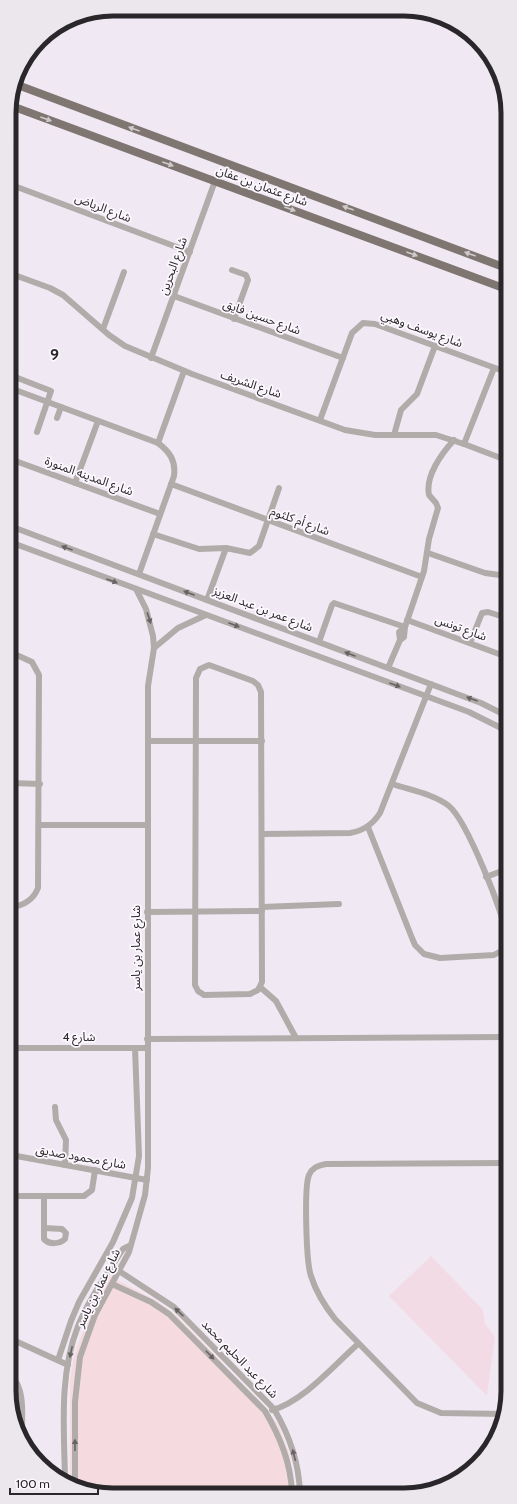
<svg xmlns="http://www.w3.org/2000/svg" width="517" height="1504" font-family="Cabin,'Noto Sans Arabic',sans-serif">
<rect width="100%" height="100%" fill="#f0e9f4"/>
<polygon fill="#f5dbdf" points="104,1273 157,1301 177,1316 259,1401 278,1424 290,1456 295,1493 93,1493 70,1481 70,1380 74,1356"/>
<polygon fill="#f3dbe6" points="431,1256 483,1310 485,1324 495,1337 487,1396 389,1296"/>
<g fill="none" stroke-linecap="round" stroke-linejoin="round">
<g stroke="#b1aca9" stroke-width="6">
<polyline points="9,184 190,252"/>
<polyline points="9,206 16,187"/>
<polyline points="232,270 246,275 248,280 234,319"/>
<polyline points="9,273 50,288 63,295 109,335 125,346 192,374 345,430 375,435 436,435 464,444 506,460"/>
<polyline points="174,296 343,358"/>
<polyline points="103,329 124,272"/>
<polyline points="151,358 215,181"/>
<polyline points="10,375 51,391 37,432"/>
<path d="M10 388 158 443C170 452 176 461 174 476L139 574"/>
<polyline points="57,418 61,407"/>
<polyline points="320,420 352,333 363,323 375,324 506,372"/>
<polyline points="394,435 401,410 417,394 435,346"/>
<polyline points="158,443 184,371"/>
<polyline points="464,444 494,368"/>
<polyline points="10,459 160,514"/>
<polyline points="75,483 98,421"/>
<polyline points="171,484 422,577"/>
<polyline points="10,526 481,703 507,716"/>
<polyline points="153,534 199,549 226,548 250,553 259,546 279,488"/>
<polyline points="10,542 469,712 507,731"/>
<polyline points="428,553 485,573 507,576"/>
<polyline points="207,600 226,548"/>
<polyline points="407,620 507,657"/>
<polyline points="400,640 399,632 404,628"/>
<polyline points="319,642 332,605 334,603 405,627"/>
<polyline points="470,643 482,613 488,612 507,618"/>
<polyline points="154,648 178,628 206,615"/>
<path d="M10 652 32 662 39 675 38 888C33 901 23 905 10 908"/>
<polygon points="209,665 253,681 258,685 261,692 262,982 258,990 250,994 204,995 198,991 195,985 196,678 200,669"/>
<path d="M388 668 400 640 404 637 405 627 424 571 429 539 438 508 436 503 429 495C425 476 442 453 454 440"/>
<polyline points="148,741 262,741"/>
<polyline points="10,783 40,784"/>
<path d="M392 784C410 790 434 794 449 806 467 821 504 914 507 938"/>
<polyline points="40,825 148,825"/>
<polyline points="368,827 412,938 415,945 424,954 440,958 494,955 503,950 507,940"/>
<path d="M262 834 350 833C363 831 373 824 380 813L431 684"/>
<polyline points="486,877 507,869"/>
<polyline points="262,907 339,904"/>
<polyline points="147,912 262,911"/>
<polyline points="260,987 276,1001 296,1038"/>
<polyline points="147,1039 507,1037"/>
<polyline points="11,1048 147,1048"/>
<polyline points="55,1107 56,1120 66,1140 65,1165"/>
<polyline points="11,1155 147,1180"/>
<polyline points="16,1196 84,1196 92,1190 95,1170"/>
<path d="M44 1196V1239C49 1245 60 1244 65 1239L66 1233 62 1229 44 1228"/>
<path d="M119 1271 174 1307 274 1409C290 1436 299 1462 300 1493"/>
<path d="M112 1284 151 1302 169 1314 265 1411C280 1437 291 1463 292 1493"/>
<polyline points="11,1339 68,1365"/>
<polyline points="58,1360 71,1321 79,1302 113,1242 132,1198 139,1156 135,1048"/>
<path d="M11 1374C25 1391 22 1411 22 1431"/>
<path d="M272 1410C303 1402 334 1365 358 1344"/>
<path d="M504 1414 441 1413 417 1403 335 1319C324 1305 316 1292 311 1276 306 1262 304 1187 309 1175 312 1167 319 1165 326 1164L507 1163"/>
<path d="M65 1478C64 1428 59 1374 78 1326 89 1299 107 1274 123 1249L129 1246"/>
<polyline points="75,1484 75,1402 80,1357 95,1315 129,1252 145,1195 148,1168 148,686 154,648 153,636 146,609 136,589"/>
</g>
<g stroke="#7f7671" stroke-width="8">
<polyline points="15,84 506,268"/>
<polyline points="9,105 506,289"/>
</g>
</g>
<defs><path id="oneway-solid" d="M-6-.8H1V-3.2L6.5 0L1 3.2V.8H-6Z"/></defs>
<g fill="#d0cacd">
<use href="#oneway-solid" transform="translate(46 119) rotate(20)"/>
<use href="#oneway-solid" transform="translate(134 129) rotate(-160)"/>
<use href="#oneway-solid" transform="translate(168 164) rotate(20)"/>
<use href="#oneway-solid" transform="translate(348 208) rotate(-160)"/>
<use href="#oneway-solid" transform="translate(290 209) rotate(20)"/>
<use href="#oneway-solid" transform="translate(412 254) rotate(20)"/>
<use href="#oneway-solid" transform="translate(470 254) rotate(-160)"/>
</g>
<g fill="#676364">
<use href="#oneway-solid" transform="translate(67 548) rotate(-160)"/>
<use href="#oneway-solid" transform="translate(112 581) rotate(20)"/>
<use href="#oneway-solid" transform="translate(189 593) rotate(-159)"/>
<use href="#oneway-solid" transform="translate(149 618) rotate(72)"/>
<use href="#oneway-solid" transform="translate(234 625) rotate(21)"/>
<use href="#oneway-solid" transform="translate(350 654) rotate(-159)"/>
<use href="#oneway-solid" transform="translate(395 685) rotate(20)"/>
<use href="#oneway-solid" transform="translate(472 699) rotate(-160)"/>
<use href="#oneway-solid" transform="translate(179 1312) rotate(-137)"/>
<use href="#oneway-solid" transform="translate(71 1352) rotate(102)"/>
<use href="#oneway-solid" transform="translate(210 1355) rotate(46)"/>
<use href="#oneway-solid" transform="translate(75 1445) rotate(-90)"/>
<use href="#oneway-solid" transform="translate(294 1455) rotate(-104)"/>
</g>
<g text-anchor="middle" stroke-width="3.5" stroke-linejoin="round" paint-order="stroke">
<g font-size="12" fill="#2a272b" stroke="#fcf8fe">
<text transform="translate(262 186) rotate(20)" y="4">شارع عثمان بن عفان</text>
<text transform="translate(103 208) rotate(21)" y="4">شارع الرياض</text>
<text transform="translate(173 266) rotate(-70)" y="4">شارع البحرين</text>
<text transform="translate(262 317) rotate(20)" y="4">شارع حسين فايق</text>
<text transform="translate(422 329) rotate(20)" y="4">شارع يوسف وهبي</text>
<text transform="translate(251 384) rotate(19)" y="4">شارع الشريف</text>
<text transform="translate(89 476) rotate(20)" y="4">شارع المدينه المنورة</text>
<text transform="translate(300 521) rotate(20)" y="4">شارع أم كلثوم</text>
<text transform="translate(263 609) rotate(21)" y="4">شارع عمر بن عبد العزيز</text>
<text transform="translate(461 628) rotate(20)" y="4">شارع تونس</text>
<text transform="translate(136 948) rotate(-90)" y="4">شارع عمار بن ياسر</text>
<text x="79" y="1041">شارع 4</text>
<text transform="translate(81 1157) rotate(10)" y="4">شارع محمود صديق</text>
<text transform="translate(98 1288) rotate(-64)" y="4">شارع عمار بن ياسر</text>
<text transform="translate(240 1359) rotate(46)" y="4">شارع عبد الحليم محمد</text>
</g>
<g font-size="16" font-weight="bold" letter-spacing="1" fill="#2a272b" stroke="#fcf8fe">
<text x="55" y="360">9</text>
</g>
</g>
<path d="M0 0H517V1504H0ZM113 16H404A97 97 0 0 1 501 113V1391A97 97 0 0 1 404 1488H113A97 97 0 0 1 16 1391V113A97 97 0 0 1 113 16Z" fill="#ebe7ed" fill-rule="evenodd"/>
<path fill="none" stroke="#2a272b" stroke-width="5" d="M113 16H404A97 97 0 0 1 501 113V1391A97 97 0 0 1 404 1488H113A97 97 0 0 1 16 1391V113A97 97 0 0 1 113 16Z"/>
<path d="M10 1488v6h88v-6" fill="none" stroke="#2a272b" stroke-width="2"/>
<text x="16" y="1488" font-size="12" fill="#2a272b" stroke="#fcf8fe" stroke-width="3" paint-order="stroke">100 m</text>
</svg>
